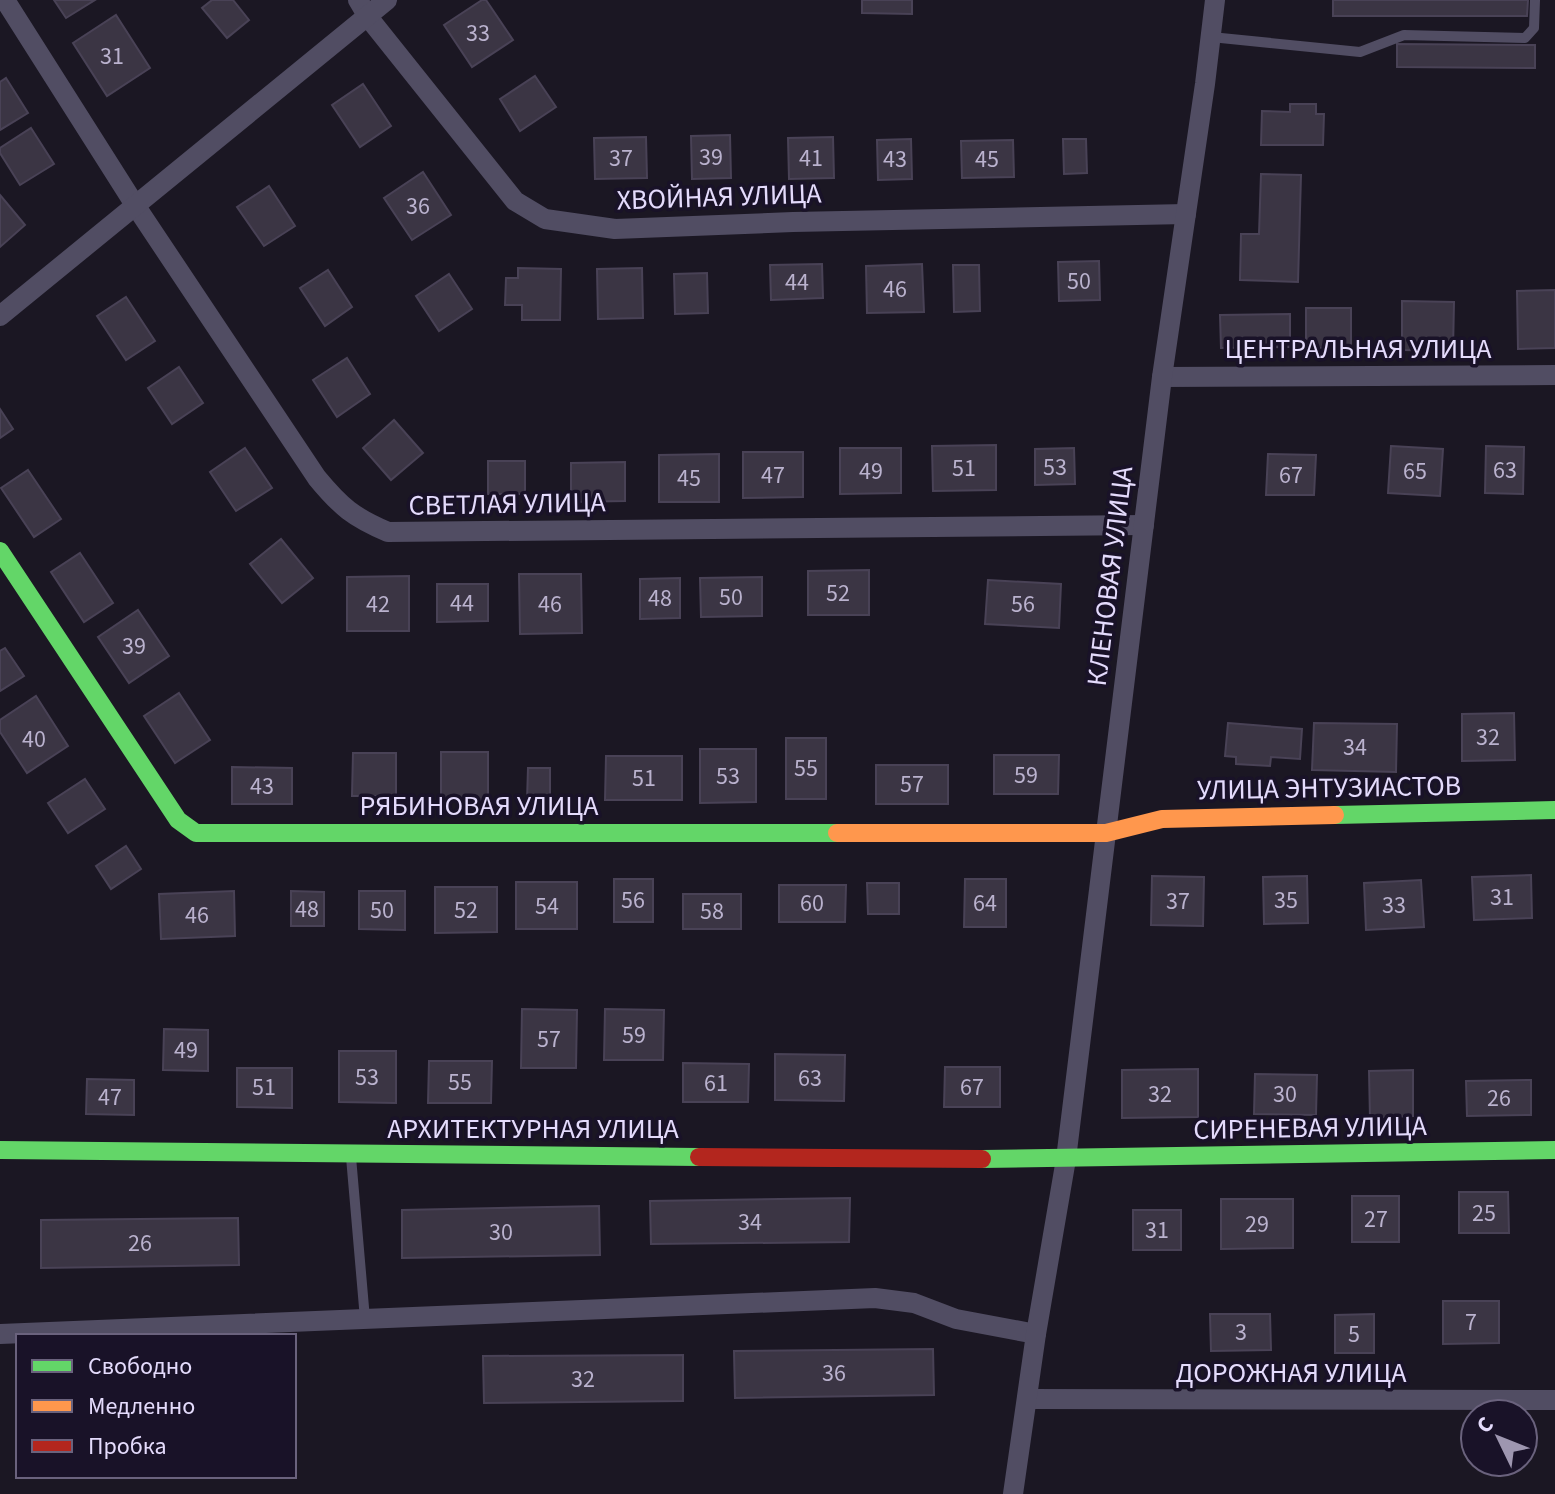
<svg xmlns="http://www.w3.org/2000/svg" width="1555" height="1494" font-family="'Source Sans 3',sans-serif">
<rect width="100%" height="100%" fill="#1b1723"/>
<g fill="#3b3544" stroke="#494256" stroke-width="2">
<polygon points="54,0 95,0 66,18"/>
<polygon points="212,0 233,0 249,20 227,38 202,8"/>
<polygon points="482,0 486,0 513,40 472,67 444,25"/>
<polygon points="862,0 912,0 912,14 862,13"/>
<polygon points="1333,0 1528,0 1527,16 1333,16"/>
<polygon points="116,15 150,68 107,96 73,43"/>
<polygon points="1397,44 1535,45 1535,68 1397,67"/>
<polygon points="535,76 556,107 520,131 500,99"/>
<polygon points="6,78 28,113 0,130 0,82"/>
<polygon points="363,84 391,126 360,147 332,105"/>
<polygon points="1290,104 1316,104 1316,114 1324,114 1323,145 1261,145 1262,111 1290,112"/>
<polygon points="31,128 54,164 20,185 0,153 0,148"/>
<polygon points="730,135 731,178 692,179 691,136"/>
<polygon points="646,137 647,178 595,179 594,138"/>
<polygon points="833,137 834,178 789,179 788,138"/>
<polygon points="911,139 912,179 878,180 877,140"/>
<polygon points="1063,139 1086,139 1087,173 1064,174"/>
<polygon points="1013,140 1014,177 962,178 961,141"/>
<polygon points="423,172 451,215 412,240 384,198"/>
<polygon points="1261,174 1301,175 1298,282 1240,280 1241,234 1259,234"/>
<polygon points="269,186 295,226 264,246 237,207"/>
<polygon points="0,195 25,225 0,247"/>
<polygon points="1099,261 1100,300 1059,301 1058,262"/>
<polygon points="822,264 823,298 771,300 770,265"/>
<polygon points="922,264 924,312 867,313 866,266"/>
<polygon points="953,265 979,265 980,311 954,312"/>
<polygon points="518,268 561,269 560,320 522,320 522,305 505,305 506,278 518,278"/>
<polygon points="642,268 643,318 598,319 597,269"/>
<polygon points="328,270 352,307 325,326 300,288"/>
<polygon points="707,273 708,313 675,314 674,274"/>
<polygon points="449,274 472,309 439,331 416,296"/>
<polygon points="1555,290 1555,348 1518,349 1517,291"/>
<polygon points="126,297 155,341 126,360 97,316"/>
<polygon points="1402,301 1454,302 1453,351 1402,350"/>
<rect x="1306" y="308" width="45" height="40"/>
<polygon points="1290,314 1290,347 1221,348 1220,315"/>
<polygon points="347,358 370,394 337,417 313,380"/>
<polygon points="179,367 203,403 172,424 148,388"/>
<polygon points="0,409 13,429 0,438"/>
<polygon points="394,420 423,453 391,480 363,448"/>
<polygon points="996,445 996,490 933,491 932,446"/>
<polygon points="1391,446 1443,449 1440,496 1388,493"/>
<polygon points="1486,446 1524,447 1523,494 1485,493"/>
<polygon points="245,448 272,488 236,511 210,472"/>
<polygon points="840,448 901,448 901,493 840,494"/>
<polygon points="1074,448 1075,484 1035,485 1035,449"/>
<polygon points="743,452 803,452 803,497 743,498"/>
<polygon points="719,454 719,502 659,502 659,455"/>
<polygon points="1268,454 1316,455 1314,495 1266,495"/>
<rect x="488" y="461" width="37" height="33"/>
<polygon points="625,462 625,501 571,502 571,463"/>
<polygon points="28,470 61,519 34,537 1,488"/>
<polygon points="281,539 313,578 282,603 250,564"/>
<polygon points="80,553 113,603 84,622 51,572"/>
<polygon points="869,570 869,615 808,615 808,571"/>
<polygon points="519,574 581,574 582,633 520,634"/>
<polygon points="409,576 409,631 347,631 347,577"/>
<polygon points="762,577 762,616 701,617 700,578"/>
<polygon points="680,578 680,618 640,619 640,579"/>
<polygon points="988,580 1061,584 1059,628 985,624"/>
<polygon points="437,584 488,584 488,621 437,622"/>
<polygon points="138,610 169,656 129,683 98,637"/>
<polygon points="5,648 24,676 0,691 0,651"/>
<polygon points="179,693 210,740 175,763 144,716"/>
<polygon points="36,696 68,746 27,773 0,732 0,720"/>
<polygon points="1514,713 1515,760 1462,761 1462,714"/>
<polygon points="1228,723 1302,729 1300,759 1271,757 1270,766 1236,764 1236,757 1225,756"/>
<polygon points="1314,723 1397,724 1396,772 1312,770"/>
<rect x="786" y="738" width="40" height="61"/>
<polygon points="700,749 756,749 756,802 700,803"/>
<rect x="441" y="752" width="47" height="48"/>
<polygon points="353,753 396,753 396,796 352,796"/>
<polygon points="994,755 1059,755 1058,794 994,794"/>
<polygon points="606,756 682,756 682,800 605,800"/>
<rect x="876" y="765" width="72" height="39"/>
<polygon points="232,767 292,768 292,804 232,804"/>
<polygon points="528,768 550,768 550,801 527,801"/>
<polygon points="85,779 105,809 68,833 48,803"/>
<polygon points="126,846 141,869 111,889 96,866"/>
<polygon points="1531,875 1532,918 1474,920 1472,877"/>
<polygon points="1152,876 1204,877 1203,926 1151,925"/>
<polygon points="1307,876 1308,923 1264,924 1263,877"/>
<rect x="614" y="879" width="39" height="43"/>
<polygon points="965,879 1006,879 1006,927 964,927"/>
<polygon points="1421,880 1424,927 1366,930 1364,883"/>
<rect x="516" y="882" width="61" height="47"/>
<polygon points="867,883 899,883 899,914 868,914"/>
<polygon points="779,885 846,885 845,922 779,922"/>
<polygon points="435,887 497,887 497,932 435,933"/>
<polygon points="234,891 235,936 161,939 159,894"/>
<polygon points="291,891 324,892 324,926 291,926"/>
<polygon points="359,891 405,891 405,930 359,929"/>
<rect x="683" y="894" width="58" height="35"/>
<polygon points="522,1009 577,1010 576,1068 521,1068"/>
<polygon points="605,1009 664,1010 663,1060 604,1060"/>
<polygon points="164,1029 208,1030 208,1071 163,1070"/>
<polygon points="339,1051 396,1051 396,1103 339,1102"/>
<polygon points="775,1054 845,1055 844,1101 775,1100"/>
<polygon points="429,1061 492,1061 491,1103 428,1103"/>
<polygon points="683,1063 749,1064 748,1102 683,1102"/>
<polygon points="945,1067 1000,1067 1000,1107 944,1107"/>
<polygon points="237,1068 292,1068 292,1108 237,1107"/>
<polygon points="1198,1069 1198,1117 1122,1118 1122,1070"/>
<polygon points="1413,1070 1413,1116 1370,1118 1369,1071"/>
<polygon points="1255,1074 1317,1075 1316,1115 1254,1114"/>
<polygon points="87,1079 134,1080 134,1115 86,1114"/>
<polygon points="1531,1080 1531,1115 1467,1116 1466,1081"/>
<polygon points="1459,1192 1508,1192 1509,1233 1459,1233"/>
<rect x="1352" y="1196" width="47" height="46"/>
<polygon points="850,1198 849,1242 651,1244 650,1201"/>
<polygon points="1221,1199 1293,1199 1293,1248 1221,1249"/>
<polygon points="599,1206 600,1255 402,1258 402,1210"/>
<rect x="1133" y="1210" width="48" height="40"/>
<polygon points="238,1218 239,1265 41,1268 41,1220"/>
<polygon points="1443,1301 1499,1301 1499,1343 1443,1344"/>
<polygon points="1210,1314 1270,1314 1271,1350 1211,1351"/>
<polygon points="1374,1314 1374,1353 1335,1353 1335,1315"/>
<polygon points="933,1349 934,1395 735,1398 734,1351"/>
<polygon points="683,1355 683,1401 484,1403 483,1356"/>
</g>
<g fill="none" stroke-linecap="round" stroke-linejoin="round">
<g stroke="#514d63" stroke-width="10">
<polyline points="1211,37 1360,52 1404,35 1525,38 1534,28 1535,0"/>
<polyline points="351,1157 365,1319"/>
</g>
<g stroke="#514d63" stroke-width="20">
<path d="M5 0 135 205 317 478C341 507 353 517 388 532L1144 525"/>
<polyline points="358,0 368,17 515,201 545,219 615,229 793,222 1186,214"/>
<polyline points="0,316 387,0"/>
<polyline points="1162,377 1555,375"/>
<polyline points="0,1334 875,1298 914,1303 956,1319 1036,1334"/>
<polyline points="1027,1399 1555,1400"/>
<polyline points="1013,1494 1036,1334 1066,1159 1162,377 1205,84 1215,0"/>
</g>
<g stroke="#63d668" stroke-width="18">
<polyline points="0,551 178,820 196,833 837,833"/>
<polyline points="1335,815 1555,810"/>
<polyline points="0,1150 699,1157"/>
<polyline points="982,1159 1555,1150"/>
</g>
<polyline stroke="#ff974d" stroke-width="18" points="837,833 1106,833 1162,819 1335,815"/>
<polyline stroke="#b3261e" stroke-width="18" points="699,1157 982,1159"/>
</g>
<g text-anchor="middle" stroke-width="7" stroke-linejoin="round" paint-order="stroke">
<g font-size="24" fill="#bab2ce">
<text x="478" y="41">33</text>
<text x="112" y="64">31</text>
<text x="711" y="165">39</text>
<text x="621" y="166">37</text>
<text x="811" y="166">41</text>
<text x="895" y="167">43</text>
<text x="987" y="167">45</text>
<text x="418" y="214">36</text>
<text x="1079" y="289">50</text>
<text x="797" y="290">44</text>
<text x="895" y="297">46</text>
<text x="1055" y="475">53</text>
<text x="964" y="476">51</text>
<text x="1505" y="478">63</text>
<text x="871" y="479">49</text>
<text x="1415" y="479">65</text>
<text x="773" y="483">47</text>
<text x="1291" y="483">67</text>
<text x="689" y="486">45</text>
<text x="838" y="601">52</text>
<text x="731" y="605">50</text>
<text x="660" y="606">48</text>
<text x="462" y="611">44</text>
<text x="378" y="612">42</text>
<text x="550" y="612">46</text>
<text x="1023" y="612">56</text>
<text x="134" y="654">39</text>
<text x="1488" y="745">32</text>
<text x="34" y="747">40</text>
<text x="1355" y="755">34</text>
<text x="806" y="776">55</text>
<text x="1026" y="783">59</text>
<text x="728" y="784">53</text>
<text x="644" y="786">51</text>
<text x="912" y="792">57</text>
<text x="262" y="794">43</text>
<text x="1502" y="905">31</text>
<text x="633" y="908">56</text>
<text x="1286" y="908">35</text>
<text x="1178" y="909">37</text>
<text x="812" y="911">60</text>
<text x="985" y="911">64</text>
<text x="1394" y="913">33</text>
<text x="547" y="914">54</text>
<text x="307" y="917">48</text>
<text x="382" y="918">50</text>
<text x="466" y="918">52</text>
<text x="712" y="919">58</text>
<text x="197" y="923">46</text>
<text x="634" y="1043">59</text>
<text x="549" y="1047">57</text>
<text x="186" y="1058">49</text>
<text x="367" y="1085">53</text>
<text x="810" y="1086">63</text>
<text x="460" y="1090">55</text>
<text x="716" y="1091">61</text>
<text x="264" y="1095">51</text>
<text x="972" y="1095">67</text>
<text x="1160" y="1102">32</text>
<text x="1285" y="1102">30</text>
<text x="110" y="1105">47</text>
<text x="1499" y="1106">26</text>
<text x="1484" y="1221">25</text>
<text x="1376" y="1227">27</text>
<text x="750" y="1230">34</text>
<text x="1257" y="1232">29</text>
<text x="1157" y="1238">31</text>
<text x="501" y="1240">30</text>
<text x="140" y="1251">26</text>
<text x="1471" y="1330">7</text>
<text x="1241" y="1340">3</text>
<text x="1354" y="1342">5</text>
<text x="834" y="1381">36</text>
<text x="583" y="1387">32</text>
</g>
<g font-size="28" fill="#e4dbfc" stroke="#191228">
<text transform="translate(719 196) rotate(-2)" y="10">ХВОЙНАЯ УЛИЦА</text>
<text x="1358" y="358">ЦЕНТРАЛЬНАЯ УЛИЦА</text>
<text transform="translate(507 503) rotate(-1)" y="10">СВЕТЛАЯ УЛИЦА</text>
<text transform="translate(1109 576) rotate(-83)" y="10">КЛЕНОВАЯ УЛИЦА</text>
<text transform="translate(1329 787) rotate(-1)" y="10">УЛИЦА ЭНТУЗИАСТОВ</text>
<text x="479" y="815">РЯБИНОВАЯ УЛИЦА</text>
<text transform="translate(1310 1127) rotate(-1)" y="10">СИРЕНЕВАЯ УЛИЦА</text>
<text x="533" y="1138">АРХИТЕКТУРНАЯ УЛИЦА</text>
<text x="1291" y="1382">ДОРОЖНАЯ УЛИЦА</text>
</g>
</g>
<rect x="16" y="1334" width="280" height="144" fill="#191228" stroke="#6a627d" stroke-width="2"/>
<rect x="32" y="1360" width="40" height="12" fill="#63d668" stroke="#6a627d" stroke-width="2"/>
<text x="88" y="1374" font-size="24" fill="#e4dbfc">Свободно</text>
<rect x="32" y="1400" width="40" height="12" fill="#ff974d" stroke="#6a627d" stroke-width="2"/>
<text x="88" y="1414" font-size="24" fill="#e4dbfc">Медленно</text>
<rect x="32" y="1440" width="40" height="12" fill="#b3261e" stroke="#6a627d" stroke-width="2"/>
<text x="88" y="1454" font-size="24" fill="#e4dbfc">Пробка</text>
<g transform="translate(1499 1438) rotate(313)"><circle r="38" fill="#191228" stroke="#6a627d" stroke-width="2"/>
<path d="M0-6L14 30L0 20L-14 30Z" fill="#9e96b0"/>
<text y="-12" font-size="22" font-weight="bold" text-anchor="middle" fill="#e4dbfc">С</text>
</g>
</svg>
